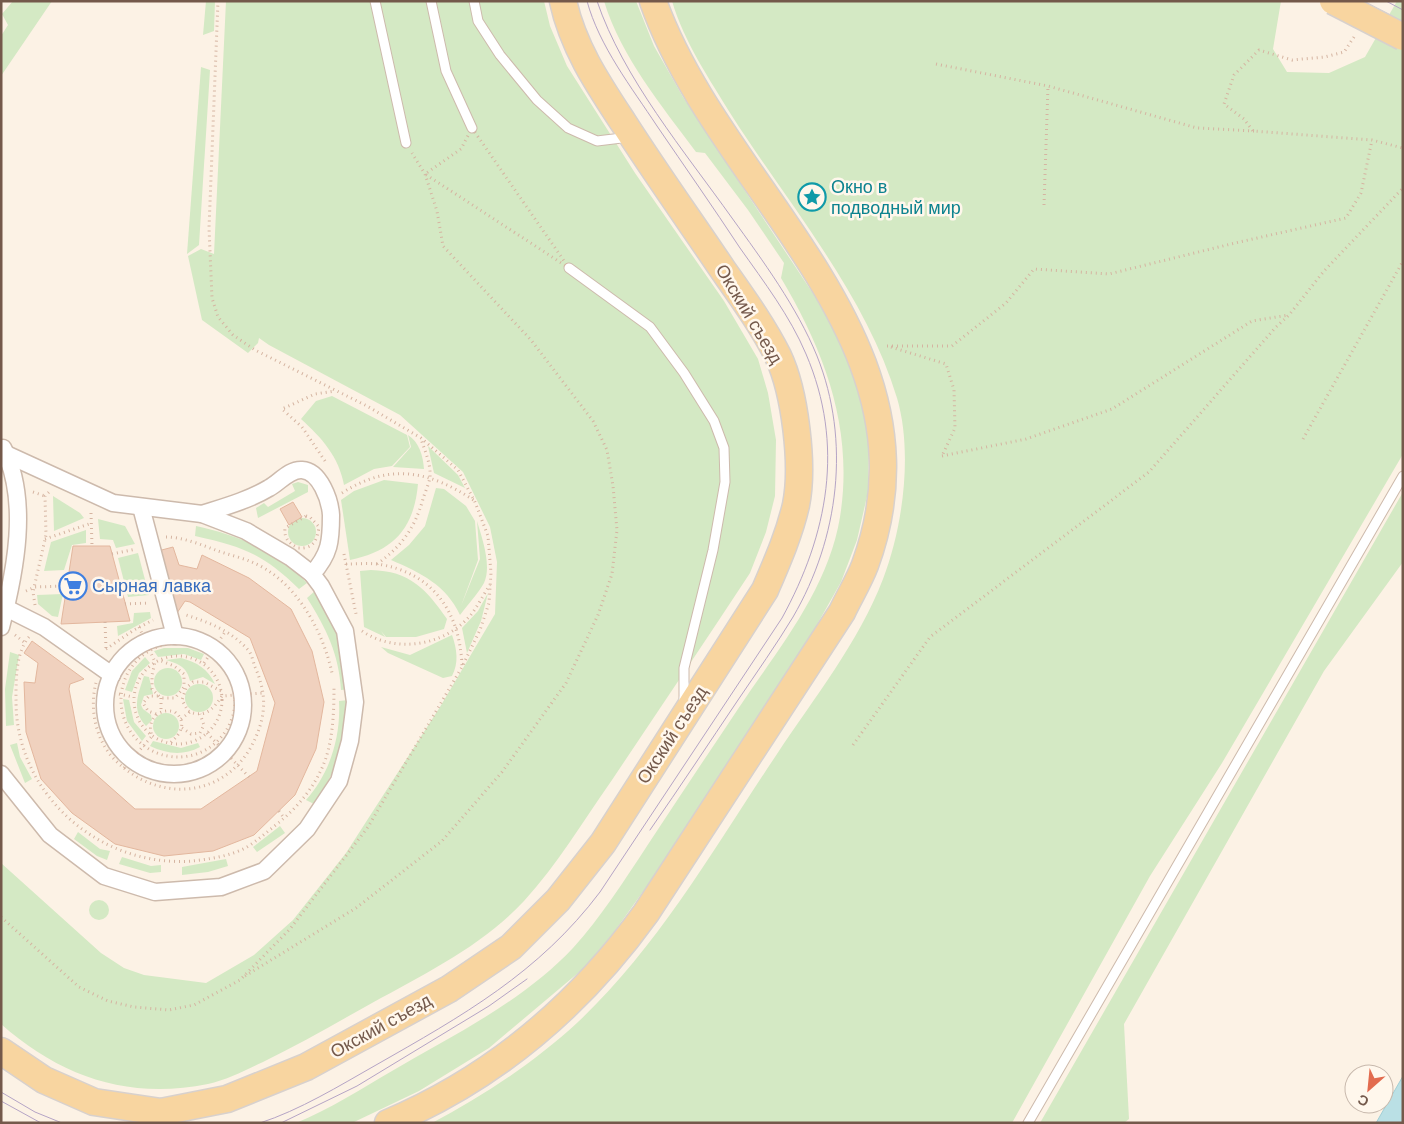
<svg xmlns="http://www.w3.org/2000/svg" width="1404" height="1124" font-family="Helvetica,sans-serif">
<rect width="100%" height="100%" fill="#fcf2e5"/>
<g fill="#d4e9c4">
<polygon points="13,1 52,1 1,76 1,36 8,25 2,14"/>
<polygon points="206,1 215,1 214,31 203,35"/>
<path d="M226 1H544L550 26 567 66 635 173 724 301 758 359 768 393 776 440 775 496 766 532 750 573C704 643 658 711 612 780 583 821 558 864 524 901 482 946 426 973 372 1003 336 1023 300 1044 263 1062 246 1070 227 1080 208 1084 128 1100 61 1077 1 1024V863L101 953 124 968 144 975 206 983 254 955 293 920 346 853 440 707 495 614 497 562 490 527 463 472 400 415 269 345 259 338 258 343 248 353 202 320 188 256 201 249 214 254Z"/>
<path d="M604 1H636L654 46 683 97 814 295 845 350 862 403 869 447 868 492 857 540 841 582 814 630 647 886 614 932 584 968 489 1048 419 1091 352 1123H296C330 1109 361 1089 392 1071 455 1034 522 1002 573 948 601 917 624 881 647 846 677 800 708 754 738 709 778 649 828 590 840 517 854 429 825 352 781 278L784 263 748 210 705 153 696 152C662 106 621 57 604 1Z"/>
<path d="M672 1H1281L1273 49 1287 72 1329 73 1365 57 1397 1H1403V454L1222 763 1150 876 1012 1123H432C483 1096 535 1062 578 1022 659 946 716 845 777 754 814 698 859 642 883 579 903 527 913 452 897 398 866 295 789 205 732 116 710 80 684 42 672 1Z"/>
<polygon points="201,67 210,70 199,245 187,254"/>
<path d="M332 396 407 435 410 447 392 466 374 469 344 485C339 457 322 438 301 419L316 401Z"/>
<path d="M408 435C419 442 423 455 424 469L393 467 411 447Z"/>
<polygon points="428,446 458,475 465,488 434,473"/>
<path d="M384 480 418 484C414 528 394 551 350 560L341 500 354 491Z"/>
<polygon points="298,482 308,485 308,492 258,518 256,508 264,503 268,507 295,491 292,484"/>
<path d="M436 488 444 489 466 506 475 521 478 560 461 606 480 559 477 521C482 538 492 566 484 583 478 594 468 604 460 615 446 585 421 573 391 560L409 545 425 526Z"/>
<polygon points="1403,492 1403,562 1324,671 1124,1024 1129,1119 1124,1123 1040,1123"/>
<polygon points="53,496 80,513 84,518 54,531"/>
<circle cx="302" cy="532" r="14"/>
<polygon points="98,519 125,526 135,544 116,548 113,540 100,539"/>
<path d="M196 526C237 535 278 551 307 583L299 589C263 554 244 547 195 536Z"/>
<polygon points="86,530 86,543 72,545 64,570 44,571 51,542"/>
<polygon points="138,553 149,595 128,597 118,558"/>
<path d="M371 570C410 571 426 589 447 619L444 629 416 637H386L381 631 385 637 364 627 360 571Z"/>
<path d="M315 591 340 636 351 689 341 690C339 654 326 628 307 598Z"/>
<polygon points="488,593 481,621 467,653 462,628 478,611"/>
<polygon points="63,594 58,617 52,616 38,604 37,595"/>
<polygon points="150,612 151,618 118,636 117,626 133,623 134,613"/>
<path d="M452 635C457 649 459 663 452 676L443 678 388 653 381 647 410 655Z"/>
<polygon points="164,648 188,648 204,654 201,660 184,654 158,657 154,651"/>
<polygon points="10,652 19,655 12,697 14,725 6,726 5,689"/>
<polygon points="145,657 150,663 139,673 132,692 125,690 132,671"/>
<path d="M181 658C197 662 208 669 215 684L203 677 190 681C187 667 179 664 166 660Z"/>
<circle cx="168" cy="682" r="14"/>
<path d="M144 676 149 677 153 694 144 696 141 705 143 709 151 715 152 720 146 726C131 710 138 694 144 676Z"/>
<circle cx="199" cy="698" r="14"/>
<polygon points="123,699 129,700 134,722 146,736 142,741 127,721"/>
<path d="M349 700V709C340 748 338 771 314 804L306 800C330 773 341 737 339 701Z"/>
<circle cx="166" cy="726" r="13"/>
<path d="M153 741 181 748 198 743 200 747C183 756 167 754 150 746Z"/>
<polygon points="17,743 20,757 32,779 25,783 10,745"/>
<polygon points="280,826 285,833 257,852 253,847"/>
<polygon points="78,832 100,849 110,851 107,860 97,856 74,839"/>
<polygon points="122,857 151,866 161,865 161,872 150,873 119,864"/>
<polygon points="226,859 228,866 208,872 182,875 182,867"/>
<circle cx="99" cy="910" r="10"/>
</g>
<polygon fill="#bae0e5" stroke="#a1cfd6" points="1403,1076 1403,1123 1376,1123"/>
<g fill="#f0d1be" stroke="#e3b79e">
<polygon points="293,502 302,517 289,525 280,509"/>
<polygon points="73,546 110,546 130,621 61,624"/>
<polygon points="173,547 179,565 197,569 202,555 249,578 291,609 312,651 324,702 316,749 295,795 254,835 213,851 164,856 115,844 72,813 41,779 26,732 24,682 35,683 38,663 24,653 32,641 84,679 70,684 69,689 83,763 135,809 201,809 257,771 275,703 250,638 190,602 185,601 177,613 158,551"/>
</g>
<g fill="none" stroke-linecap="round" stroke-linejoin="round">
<g stroke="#cdbaac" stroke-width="11">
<g id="service">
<polyline points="375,1 406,143"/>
<polyline points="431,1 446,71 472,128"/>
<polyline points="474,1 478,21 500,55 537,100 568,128 597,141 630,137"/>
<polyline points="569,268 650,327 684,373 714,421 724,448 725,482 713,550 684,668 684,703"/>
<polyline points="1028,1123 1403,476"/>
</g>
</g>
<g stroke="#cdbaac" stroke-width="19">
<g id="minor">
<polyline points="141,507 175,636"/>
<path d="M202 514C224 507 249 500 269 488 279 483 289 469 302 470 320 471 330 500 331 515 331 541 330 554 312 574"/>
<polyline points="6,608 44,627 112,675"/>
<path d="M1 627C15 573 30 500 3 448"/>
<circle cx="174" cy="705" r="69"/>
<polyline points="1,774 50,835 104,876 155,892 221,887 264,871 307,829 339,781 350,741 355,702 345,631 321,586 312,574 290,557 246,531 202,514 113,503 6,454"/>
</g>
</g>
<g stroke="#d8d1cd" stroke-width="29">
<g id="primary">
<path d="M1 1051 44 1080 94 1102 161 1112 227 1099 306 1067 449 989 511 947 558 900 603 843 765 590C777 562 789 535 796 505 804 465 795 392 778 356 763 326 742 297 723 270 690 221 655 172 623 122 598 84 573 47 563 1"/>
<path d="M388 1123C494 1078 579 1006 646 913L842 612C849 597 859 581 865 565 948 339 720 192 653 1"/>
</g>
</g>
<g stroke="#d5b4a1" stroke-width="3" stroke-dasharray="1 4" stroke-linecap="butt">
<polyline points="1354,37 1344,52 1325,57 1292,60 1259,50 1234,75 1224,104 1244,119 1253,131 1372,140 1403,148"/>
<polyline points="936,64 1048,86"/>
<polygon points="472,128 569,268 425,174 461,149"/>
<polyline points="1044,205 1048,86 1197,128 1255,131"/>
<polyline points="887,346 952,346 1006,303 1034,269 1109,274 1235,243 1346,218 1361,193 1372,140"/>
<polyline points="891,347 946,364 954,390 955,428 942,456"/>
<polyline points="1303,439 1403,261"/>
<polyline points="942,456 1026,439 1112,409 1252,321 1289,315"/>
<polyline points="325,461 302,427 282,409 315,394 335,391"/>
<polyline points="33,492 45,496"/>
<path d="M342 493C390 462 430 471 475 501"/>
<polyline points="91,513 92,546"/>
<path d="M306 516 310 517 319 527C317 541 313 549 298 548 289 543 284 539 285 528Z"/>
<path d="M166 537C183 537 202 545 218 551 230 555 243 558 254 563 296 581 323 631 332 673"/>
<polyline points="45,539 92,523"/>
<polyline points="112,554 136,549"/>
<polyline points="344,554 356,614"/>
<path d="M346 564C356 564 367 563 377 564 433 572 460 612 462 666"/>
<path d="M377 564C401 547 415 528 423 499 425 492 429 484 430 477 431 464 425 451 421 439"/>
<polyline points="26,591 35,587 67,586"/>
<polyline points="125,604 149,603"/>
<polyline points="35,605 33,592 46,535 45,496 49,492"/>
<polyline points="105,622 106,649"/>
<polyline points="139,627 155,662 152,675 152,689 161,698 175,698 184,687 184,674 174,666 159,660"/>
<path d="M362 631C394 653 442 647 469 617 477 608 483 595 490 585"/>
<polyline points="15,635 24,642"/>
<path d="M29 637C15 653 16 683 16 703 17 796 101 868 192 861 210 859 231 856 247 847 258 840 267 832 277 824 296 809 312 790 322 768 333 744 334 713 334 686"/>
<circle cx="178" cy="700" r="57"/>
<polyline points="106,649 134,630 153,620"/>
<circle cx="178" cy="700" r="44"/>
<polyline points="204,663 225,632"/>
<path d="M96 683C89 709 96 742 116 761 158 802 221 799 251 747 266 719 268 696 255 667 253 662 252 654 248 650 232 631 208 622 186 615"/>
<path d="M221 691 204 682H193L186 688 182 700 188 711C205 719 213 709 222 696L263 693"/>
<polyline points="119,694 133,697"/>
<polyline points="161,698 161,711"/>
<polyline points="156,714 148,711 143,703 149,696 158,696"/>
<polyline points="181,719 190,712"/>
<polyline points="182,728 191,734 200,733 204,725 200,714"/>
<polyline points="207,733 249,777"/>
<polyline points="853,745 930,637 1149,472 1275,328 1289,315 1324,271 1403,188"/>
<path d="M124 768 152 736C146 720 159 707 175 712 188 723 180 735 169 744"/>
<polyline points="279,811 284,818"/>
<polyline points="1,917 79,987 108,1001 134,1007 169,1010 194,1005 240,980 290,929 368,827 462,667 480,630 489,603 491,573 488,536 475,502 458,470 421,438 367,406 255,350 233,335 218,317 212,298 209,228 218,1"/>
<polyline points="245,976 356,908 442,841 502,772 566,683 598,615 612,574 617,530 613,486 607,450 593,421 531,340 443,246 437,211 425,174 412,153"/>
</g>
<use href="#service" stroke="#fff" stroke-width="9"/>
<use href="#minor" stroke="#fff" stroke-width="16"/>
<use href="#primary" stroke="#f8d5a0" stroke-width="26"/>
<g stroke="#b5a4c5" stroke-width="1">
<path d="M597 1C623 78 685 152 732 218 763 261 797 307 817 356 851 441 839 538 793 617 776 645 757 672 738 700 709 743 680 787 650 830"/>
<polyline points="1363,1 1403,22"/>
<polyline points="1386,1 1403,10"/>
<polyline points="1,1092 35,1112 62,1123"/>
<polyline points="1,1101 41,1123"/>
<path d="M260 1123C300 1110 339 1086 376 1065 462 1016 539 973 600 892L782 618C828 534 845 445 806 354 790 316 764 282 740 248 713 207 685 167 657 126 632 88 599 46 587 1"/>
<polyline points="281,1123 357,1086 489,1006 527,979"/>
</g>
<g stroke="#d8d1cd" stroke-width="29" stroke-linecap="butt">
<polyline id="primary-bridge" points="1333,1 1403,37"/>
</g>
<use href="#primary-bridge" stroke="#f8d5a0" stroke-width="26"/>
</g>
<defs>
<g id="sight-ring" transform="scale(1.4375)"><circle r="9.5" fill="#fff7ec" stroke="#0f9aa8" stroke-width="1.5"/><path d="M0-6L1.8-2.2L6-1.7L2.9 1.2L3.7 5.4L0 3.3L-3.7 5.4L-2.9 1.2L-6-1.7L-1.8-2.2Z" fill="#0f9aa8"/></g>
<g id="supermarket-ring" transform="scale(1.4375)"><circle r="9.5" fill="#fff7ec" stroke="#3f7fe0" stroke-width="1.5"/><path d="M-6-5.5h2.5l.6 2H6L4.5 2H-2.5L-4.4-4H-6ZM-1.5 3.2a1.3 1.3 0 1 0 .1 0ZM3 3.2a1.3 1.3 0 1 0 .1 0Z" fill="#3f7fe0"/></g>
</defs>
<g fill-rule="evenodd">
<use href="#sight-ring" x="812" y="197"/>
<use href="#supermarket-ring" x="73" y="586"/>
</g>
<g text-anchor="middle" stroke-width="5" stroke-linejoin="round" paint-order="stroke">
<g font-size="18" fill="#0d838f" stroke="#fff7ec" text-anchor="start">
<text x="831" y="193">Окно в<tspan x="831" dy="21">подводный мир</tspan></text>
</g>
<g font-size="18" fill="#74594b" stroke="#fff7ec">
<text transform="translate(749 314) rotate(59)" y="6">Окский съезд</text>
<text transform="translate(672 735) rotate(-57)" y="6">Окский съезд</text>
<text transform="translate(381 1026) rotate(-29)" y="6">Окский съезд</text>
</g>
<g font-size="18" fill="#366cbe" stroke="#fff7ec" text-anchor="start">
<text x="92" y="592">Сырная лавка</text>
</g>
</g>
<rect width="1404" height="1124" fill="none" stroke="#74594b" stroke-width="5"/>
<g transform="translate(1369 1089) rotate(207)"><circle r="24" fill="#fff7ec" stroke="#c7b8ac"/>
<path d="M0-4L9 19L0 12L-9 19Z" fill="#e26b4e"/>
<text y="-8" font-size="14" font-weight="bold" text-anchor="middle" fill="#74594b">С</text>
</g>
</svg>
